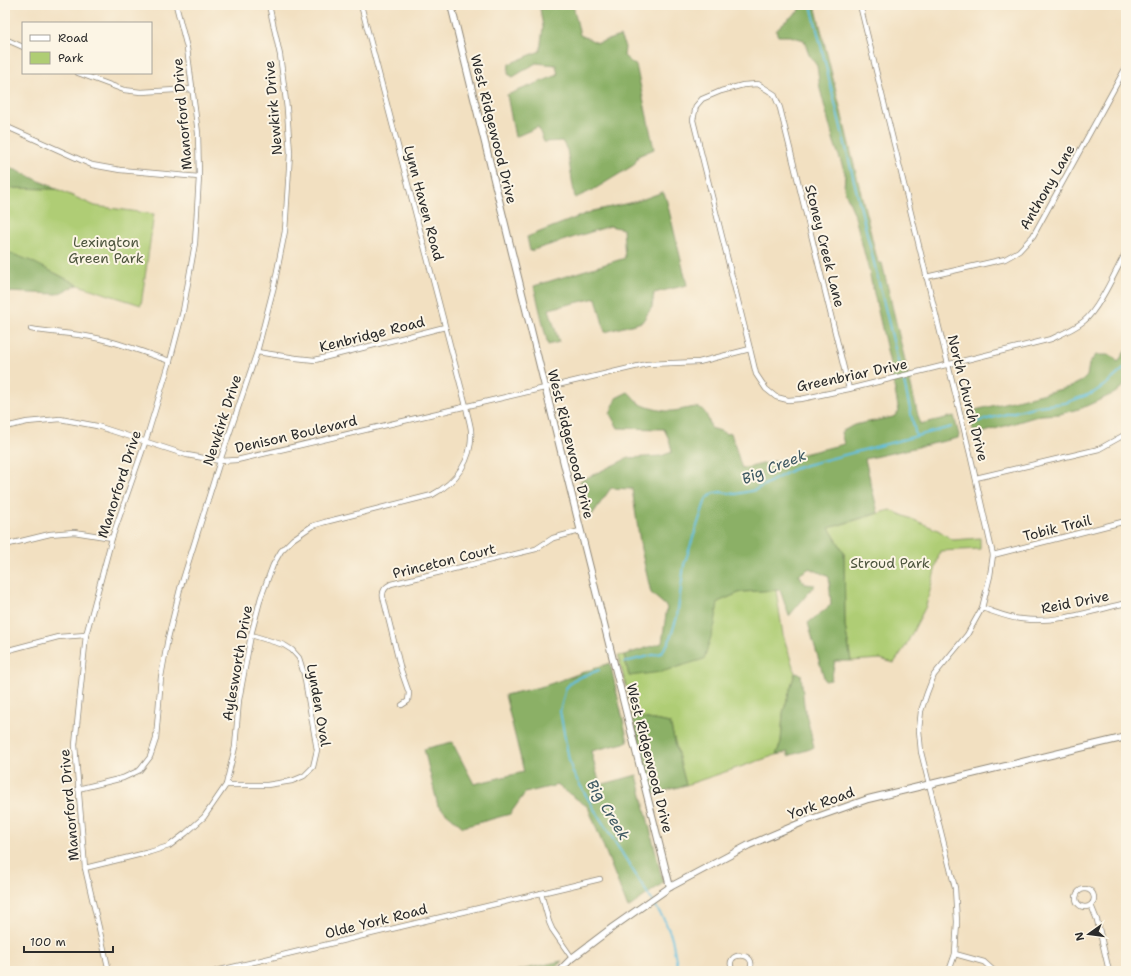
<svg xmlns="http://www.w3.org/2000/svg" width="1131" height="976" font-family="'Shantell Sans',sans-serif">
<rect width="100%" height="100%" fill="#fcf5e5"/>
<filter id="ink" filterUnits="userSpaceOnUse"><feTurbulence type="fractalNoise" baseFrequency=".025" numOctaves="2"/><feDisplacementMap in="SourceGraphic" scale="8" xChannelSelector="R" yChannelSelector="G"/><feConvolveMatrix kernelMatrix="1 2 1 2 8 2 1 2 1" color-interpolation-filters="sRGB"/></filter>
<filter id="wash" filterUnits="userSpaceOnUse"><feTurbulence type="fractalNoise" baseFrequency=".012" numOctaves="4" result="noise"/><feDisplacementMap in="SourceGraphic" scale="16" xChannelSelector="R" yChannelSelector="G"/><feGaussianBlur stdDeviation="0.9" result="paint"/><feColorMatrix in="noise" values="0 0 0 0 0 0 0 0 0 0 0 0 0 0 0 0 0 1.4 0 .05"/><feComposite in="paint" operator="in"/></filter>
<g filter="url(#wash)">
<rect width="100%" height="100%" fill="#f2e0c1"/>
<g fill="#afcd74" stroke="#6d7c50">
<polygon points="5,188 57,189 95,206 154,214 141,305 78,285 55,273 53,274 51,272 5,251"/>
<polygon points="890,510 938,530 953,540 980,538 980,549 940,551 926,606 905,647 894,663 880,659 851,661 845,626 844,552 829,528"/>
<polygon points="776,590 783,635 795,673 783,713 781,742 776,755 686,785 670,723 632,716 627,689 618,656 624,655 629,676 715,624 717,602 741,592"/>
</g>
<g fill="#8bb066" stroke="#5b6e48">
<polygon points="557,5 573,5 580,35 598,43 620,36 625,47 624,56 633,64 636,65 654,149 638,156 634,165 593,190 575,198 567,150 562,141 544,142 538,127 515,137 507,95 558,75 556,65 536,63 513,77 508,74 509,64 540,51 543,27 540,9"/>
<path d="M800 5H815L878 263H882L920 424 954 416 959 435 958 438 865 459 878 513 829 528 844 552 845 626 851 661H835L831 680 825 681 808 623 831 605 829 577 810 568 798 575 805 584 815 585 789 616 780 590 741 592 718 602 715 624 704 659 661 672 629 676 624 655 662 643 667 607 651 593 641 549 632 489 611 488 589 519 580 481 628 458 661 456 672 452V451L669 439 664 429 618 428 610 414 616 398 628 392C632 395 635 400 639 403 646 408 665 412 673 411 696 408 703 399 711 428L721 431 726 434 731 433 742 469 844 444 841 432 854 425 893 417 899 412 889 359 868 267 854 213 844 189 845 173 834 142 820 89 817 66 809 55 804 40 790 36H778L776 31 783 23 799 11 798 6Z"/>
<polygon points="5,165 57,189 5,188"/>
<polygon points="663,192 666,198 687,285 654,293 652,307 642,322 605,332 596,298 549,309 559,342 548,345 534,286 625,258 623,229 610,226 530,251 527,237 593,211 638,201"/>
<polygon points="5,251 31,261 78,285 57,294 5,292"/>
<polygon points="1126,350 1126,384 1115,393 1082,408 1060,414 1041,415 975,435 967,412 1070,387 1082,381 1087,376 1089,364 1096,355 1111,355 1118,362"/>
<polygon points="610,663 628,742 591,751 600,785 637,775 663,883 628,908 588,807 557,785 525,793 510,814 463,827 438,806 424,749 452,742 474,784 524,772 505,695 544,686"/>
<polygon points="795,673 801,674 804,705 814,747 810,749 788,756 788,752 776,755 781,742 783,713"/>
<polygon points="632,716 670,723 686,785 653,794"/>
<polygon points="562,961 551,971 516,971"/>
</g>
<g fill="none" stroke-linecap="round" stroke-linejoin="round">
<g stroke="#62bfe0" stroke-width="2">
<polyline points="811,5 900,369"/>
<polyline points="904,382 916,436"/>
<polyline points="972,423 1037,406 1065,403 1093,393 1109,382 1126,367"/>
<polyline points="625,662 661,653 669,642 677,617 684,565 706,499 714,493 721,492 736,494 755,490 794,469 806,465 951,427"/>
<polyline points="599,670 573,680 566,688 560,711 569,760 573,773 594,809 665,921 672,938 678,971"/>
</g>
</g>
</g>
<g filter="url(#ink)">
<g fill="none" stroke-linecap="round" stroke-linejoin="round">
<g stroke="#8e8676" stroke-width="6">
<g id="street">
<polyline points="860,5 970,454 993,555 990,576 982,608 967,635 934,675 927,693 921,711 919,730 921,752 955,888 957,922 955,954 949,971"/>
<polyline points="5,39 23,47"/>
<polyline points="78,73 124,90 141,92 193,89"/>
<polyline points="5,126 92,165 120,170 199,177"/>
<polyline points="926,277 1005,259 1019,251 1033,236 1126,67"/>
<path d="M31 329C52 333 74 333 96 338 121 343 145 353 170 361"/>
<polyline points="257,352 296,358 315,360 445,327"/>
<path d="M849 389 780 108 774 94 758 84 743 85 721 91 702 99 696 106 693 120 750 349 756 374 766 389 776 397 788 400 801 399 849 389 1051 339C1062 334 1074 329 1084 321 1099 309 1116 270 1126 252"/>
<polyline points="5,427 27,422 60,419 97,426 187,455 220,461 237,460 647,364 699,362 750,349"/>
<polyline points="976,478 1099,449 1126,434"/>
<polyline points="5,545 50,534 74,532 112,538"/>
<polyline points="993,555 1126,521"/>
<path d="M982 608C995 612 1008 618 1021 619 1056 624 1092 611 1126 603"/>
<polyline points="5,651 58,637 86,635"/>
<path d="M402 705 408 701 409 693 401 670 383 597C382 591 385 587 391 584L536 549 553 538 580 531"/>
<polyline points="226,785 267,785 292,781 304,776 313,767 317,750 304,674 299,658 292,650 284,645 251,635"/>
<polyline points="78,789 123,778 140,770 150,757 156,739 161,677 168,638 180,589 220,461 257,352 274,286 285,231 290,153 287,109 280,55 269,5"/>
<path d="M85 868 150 852 169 846 186 833 204 817 226 785 235 747 239 700 251 635 261 597 273 565 281 551 293 539 312 526 325 522 432 495C457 482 473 459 471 430 470 422 467 414 466 406L361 5"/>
<circle cx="1085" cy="898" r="9"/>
<polyline points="541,893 549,922 552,929 572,958"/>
<polyline points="1091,905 1097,920 1109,971"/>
<polyline points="955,954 984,962 994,971"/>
<polyline points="109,971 85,868 75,745 86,635 112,538 145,443 170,361 183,311 195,243 199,177 198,133 187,48 176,5"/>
<polyline points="216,971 600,879"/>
<path d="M733 971C721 950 761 951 749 971"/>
</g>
</g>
<g stroke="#8e8676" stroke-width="8">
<g id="secondary">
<polyline points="451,5 568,480 670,887"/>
<polyline points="559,971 572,958 613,927 670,887 749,845 803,822 868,799 1126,737"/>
</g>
</g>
<use href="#street" stroke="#fff" stroke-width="4.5"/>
<use href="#secondary" stroke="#fff" stroke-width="6"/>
</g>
</g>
<g text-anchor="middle" stroke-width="4" stroke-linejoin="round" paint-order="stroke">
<g font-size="14" fill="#2b2b2b" stroke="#fcf5e5">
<text transform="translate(273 108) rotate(-95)" y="5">Newkirk Drive</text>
<text transform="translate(182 114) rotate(-95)" y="5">Manorford Drive</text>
<text transform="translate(494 129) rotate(76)" y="5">West Ridgewood Drive</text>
<text transform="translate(1047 187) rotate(-60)" y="5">Anthony Lane</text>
<text transform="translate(424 203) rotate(75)" y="5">Lynn Haven Road</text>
<text transform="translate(825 246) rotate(76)" y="5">Stoney Creek Lane</text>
<text transform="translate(372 334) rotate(-14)" y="5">Kenbridge Road</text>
<text transform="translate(852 375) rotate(-12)" y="5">Greenbriar Drive</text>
<text transform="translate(968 398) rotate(76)" y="5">North Church Drive</text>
<text transform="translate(222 420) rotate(-72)" y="5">Newkirk Drive</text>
<text transform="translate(296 434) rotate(-13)" y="5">Denison Boulevard</text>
<text transform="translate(571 444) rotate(76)" y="5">West Ridgewood Drive</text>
<text transform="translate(119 484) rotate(-72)" y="5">Manorford Drive</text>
<text transform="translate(1057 528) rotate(-14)" y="5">Tobik Trail</text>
<text transform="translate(444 561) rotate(-14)" y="5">Princeton Court</text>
<text transform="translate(1075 602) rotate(-11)" y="5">Reid Drive</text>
<text transform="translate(237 663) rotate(-80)" y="5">Aylesworth Drive</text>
<text transform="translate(319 705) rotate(80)" y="5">Lynden Oval</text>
<text transform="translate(650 758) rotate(76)" y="5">West Ridgewood Drive</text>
<text transform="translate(821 803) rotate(-20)" y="5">York Road</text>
<text transform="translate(69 805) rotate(-95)" y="5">Manorford Drive</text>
<text transform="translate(376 921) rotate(-14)" y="5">Olde York Road</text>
</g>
<g font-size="14" fill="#4c543d" stroke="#fcf5e5">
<text x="106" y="247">Lexington<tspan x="106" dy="16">Green Park</tspan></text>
<text x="890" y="568">Stroud Park</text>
</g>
<g font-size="15" font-style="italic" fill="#3c5761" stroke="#fcf5e5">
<text transform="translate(774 467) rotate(-22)" y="5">Big Creek</text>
<text transform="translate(608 810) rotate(59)" y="5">Big Creek</text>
</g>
</g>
<rect width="1131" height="976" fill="none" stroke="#fcf5e5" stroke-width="20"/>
<rect x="22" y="22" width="130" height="52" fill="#fcf5e5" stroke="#a8a49b"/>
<rect x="30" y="35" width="20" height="6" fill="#ffffff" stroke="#a8a49b"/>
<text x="58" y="42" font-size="12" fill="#2b2b2b">Road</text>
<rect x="30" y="52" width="20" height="12" fill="#afcd74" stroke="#a8a49b"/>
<text x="58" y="62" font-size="12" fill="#2b2b2b">Park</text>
<g transform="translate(1089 934) rotate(256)" stroke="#fcf5e5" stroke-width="3" paint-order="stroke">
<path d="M0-3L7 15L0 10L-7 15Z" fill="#2b2b2b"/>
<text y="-6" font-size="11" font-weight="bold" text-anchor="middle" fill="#2b2b2b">N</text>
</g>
<path d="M24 946v6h89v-6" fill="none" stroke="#2b2b2b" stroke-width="2"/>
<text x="30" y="946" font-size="12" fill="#2b2b2b" stroke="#fcf5e5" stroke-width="3" paint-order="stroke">100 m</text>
</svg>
